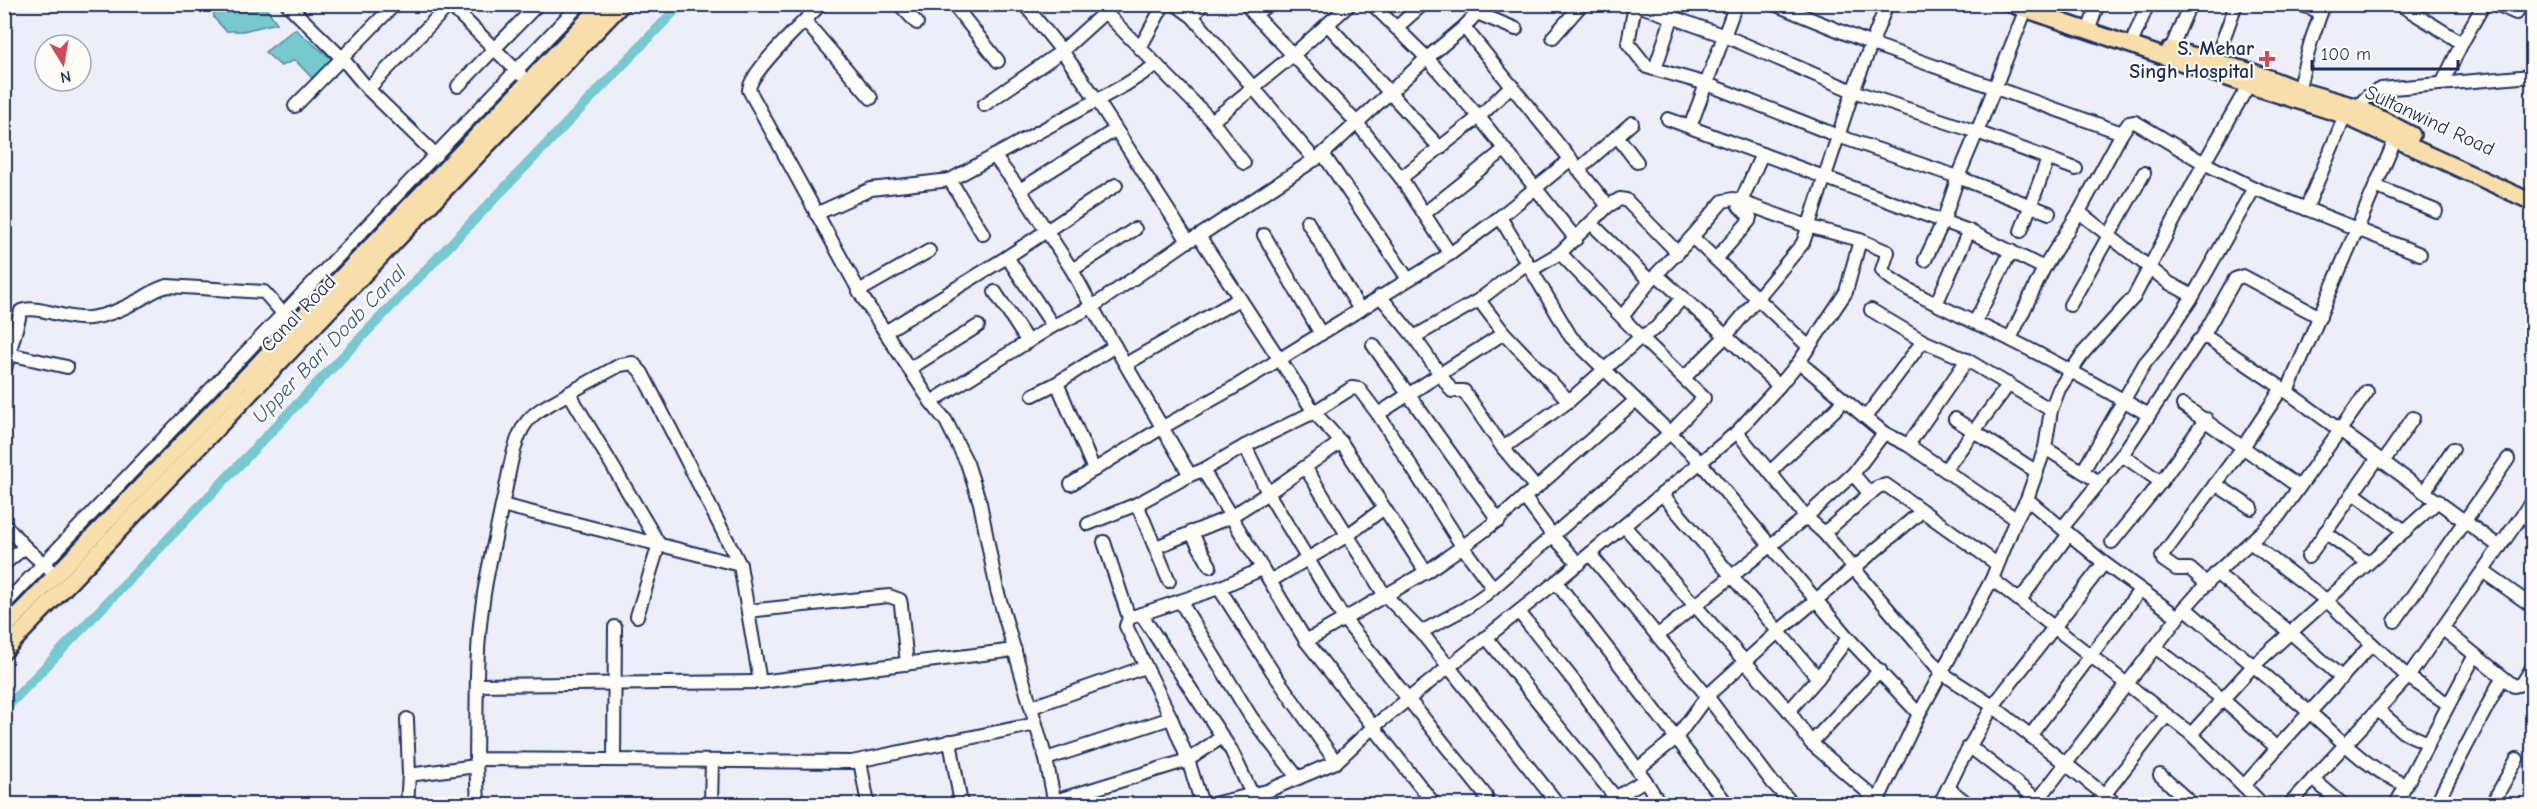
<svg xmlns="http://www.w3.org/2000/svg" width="2537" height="809" font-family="'Comic Neue',sans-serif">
<rect width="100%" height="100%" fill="#eeeef9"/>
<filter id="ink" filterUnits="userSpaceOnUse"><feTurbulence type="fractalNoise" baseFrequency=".0167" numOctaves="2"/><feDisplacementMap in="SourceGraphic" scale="12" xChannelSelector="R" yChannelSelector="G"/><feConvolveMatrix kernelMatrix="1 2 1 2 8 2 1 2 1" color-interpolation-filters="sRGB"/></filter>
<g filter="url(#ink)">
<g fill="#77c8cf" stroke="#528ba2" stroke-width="1.5">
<polygon points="218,5 264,5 277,23 243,31 226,31 214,18 213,9"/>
<polygon points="295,29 334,61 320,75 312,78 295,60 281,66 265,52"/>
</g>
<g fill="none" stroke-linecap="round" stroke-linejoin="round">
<polyline stroke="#77c8cf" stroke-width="10" points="4,710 681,4"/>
<g stroke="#1b2f5e" stroke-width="16">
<g id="minor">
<polyline points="287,4 342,58 368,89 436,155"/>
<polyline points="449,4 521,75"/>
<path d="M821 4C805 21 750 71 749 90L863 298 931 402 946 421 967 463 980 503 997 590 1046 759 1055 804"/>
<polyline points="899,4 917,23"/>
<polyline points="953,4 998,61"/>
<polyline points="1024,4 1062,51 1097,100 1188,241"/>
<polyline points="1097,4 1140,48"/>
<polyline points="1164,4 1140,48 1212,121"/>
<polyline points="1175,4 1193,17 1315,160"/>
<polyline points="1246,4 1254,14"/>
<polyline points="1350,4 1293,55 1357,123 1401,178 1450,254 1500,217 1571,337 1700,462 1848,638 1919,714"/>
<polyline points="1372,4 1427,58 1479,117 1401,178"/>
<polyline points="1635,4 1725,36 1853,91 1977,132 2028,4"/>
<polyline points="1774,4 1872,44 2122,133 2129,123 2135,122 2204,163 2254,188 2420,254"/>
<polyline points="1887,4 1853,91 1803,243 1726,336 1779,386 1799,362 1884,433 1908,445 2016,519"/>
<polyline points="2299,4 2321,12"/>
<polyline points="2399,4 2462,43"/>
<polyline points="2496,4 2516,13 2522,4"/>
<polyline points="1635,5 1628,43 1647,67 1707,84 1838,136 1958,177 1977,132 2076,169"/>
<polyline points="1477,13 1516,29"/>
<polyline points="1193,17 1202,4"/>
<polyline points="805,21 871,98"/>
<polyline points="2091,23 2098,4"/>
<polyline points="1328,25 1440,148"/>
<polyline points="1464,27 1608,206 1560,253 1531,270"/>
<polyline points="1396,28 1423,4"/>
<polyline points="1553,37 1582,4"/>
<polyline points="2134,37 2148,4"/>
<polyline points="2171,49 2190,4"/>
<polyline points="2215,62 2236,4"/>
<polyline points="1655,69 1672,18"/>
<polyline points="2443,82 2462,43 2484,4"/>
<polyline points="1512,85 1479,117 1576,239"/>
<polyline points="458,86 538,4"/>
<polyline points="368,89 450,4"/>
<polyline points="2296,98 2311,41 2324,4"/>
<polyline points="984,105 1062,51 1105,12 1109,4"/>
<polyline points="295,106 395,4"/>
<path d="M2356 115C2359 102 2368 94 2381 89L2532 76"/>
<polyline points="1668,119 1969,231 2044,268 2079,212 2169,283 2193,296 2254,188"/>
<polyline points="1690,127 1736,4"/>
<polyline points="1617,136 1637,162"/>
<polyline points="1323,154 1408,279"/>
<polyline points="994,156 1020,190"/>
<polyline points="1244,163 1212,121 1293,55 1254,14 1270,4"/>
<polyline points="1579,169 1632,123"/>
<polyline points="950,180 983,234"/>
<polyline points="2375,186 2436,211"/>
<polyline points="1608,206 1620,199 1626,200 1678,253"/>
<polyline points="2306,209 2345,116"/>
<polyline points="2079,212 2122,133"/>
<polyline points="1425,213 1504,150"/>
<polyline points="816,214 871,189 950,180 1125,85 1156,65"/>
<polyline points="1500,217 1571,159"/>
<polyline points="1307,221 1360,310"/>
<polyline points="1591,223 1650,281 1692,237 1809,347"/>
<polyline points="2021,231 2048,159"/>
<polyline points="1264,235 1321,334"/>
<polyline points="1199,236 1314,412 1245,446 1203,470"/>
<polyline points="1692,237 1723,201 1733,199 1807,226 1860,240 1846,292 1799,362"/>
<path d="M1860 240 1888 252 1882 270C1894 288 1987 327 2011 340 2058 363 2104 389 2149 415L2198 341 2202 338H2208L2282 388 2500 547"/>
<polyline points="1560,253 1641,337 1569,401 1503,448 1536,488 1524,497 1553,536 1579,564"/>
<polyline points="1007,257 1116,185"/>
<polyline points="1716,259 1749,221 1750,217 1739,206 1762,154"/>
<polyline points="1925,260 1943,222 1958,177 2049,213"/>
<polyline points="1527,263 1479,300 1504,333 1569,401"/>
<polyline points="1072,270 1135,229"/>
<polyline points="1657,275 1726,336 1684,378"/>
<polyline points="859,291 929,251"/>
<polyline points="995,292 1028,342"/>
<polyline points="1380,296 1414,337 1452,391 1464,391 1503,448"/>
<polyline points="1936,304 1969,231"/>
<polyline points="2070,305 2144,173"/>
<polyline points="1871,310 1923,341 1967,360 2051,410"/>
<polyline points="1622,317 1650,281"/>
<polyline points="1975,322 2011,251"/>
<polyline points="885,332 1007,257 1053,326 1092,307 1072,270 1020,190 1115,130"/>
<polyline points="1414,337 1479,300"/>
<polyline points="2202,338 2235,279 2243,276 2320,317"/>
<polyline points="2010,339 2044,268"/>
<polyline points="1373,345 1499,521"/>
<polyline points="4,352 9,354 4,373"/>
<polyline points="1126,364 1239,299"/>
<path d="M67 367 9 354 21 311C38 304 66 321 90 318 106 316 125 308 139 300 149 295 156 288 168 286L264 292 290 321"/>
<polyline points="909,369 978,326"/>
<polyline points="1057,383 1094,470"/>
<polyline points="1779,386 1737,432 1806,517 1824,533 1942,673 1993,706 2116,804"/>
<polyline points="2287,392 2396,138"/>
<polyline points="569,393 620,365 633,363 642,373 740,565"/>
<polyline points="1033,395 1057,383 1115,346"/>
<polyline points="931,402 1053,326"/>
<polyline points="2183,405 2299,487"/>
<polyline points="1378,414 1504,333"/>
<polyline points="1866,417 1923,341"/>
<polyline points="1955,419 2037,472"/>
<polyline points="1908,445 1967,360"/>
<polyline points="1245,446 1268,493 1344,619 1486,796 1485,804"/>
<polyline points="2045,448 2099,482"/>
<polyline points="2122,455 2161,482"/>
<polyline points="2383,462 2413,418"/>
<polyline points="1305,467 1384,594 1421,632 1558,804"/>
<polyline points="1945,470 2009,384"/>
<polyline points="2083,471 2145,363 2160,345 2193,296"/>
<polyline points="1770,472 1838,407 1843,399"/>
<polyline points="1853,474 1870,494"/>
<polyline points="1071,484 1163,427 1233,388 1450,254"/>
<polyline points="2215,484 2252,508"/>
<polyline points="1536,488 1636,400"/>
<polyline points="2424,492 2453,449"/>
<polyline points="2353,493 2405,531"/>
<polyline points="1662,494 1818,678 1789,711"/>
<polyline points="2027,499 2104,563 2178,617"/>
<polyline points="1137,504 1169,581"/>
<path d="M502 505C508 483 512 441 526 423 536 409 555 402 569 393L659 544 637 616"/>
<polyline points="4,524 25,547 50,570"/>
<polyline points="1088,524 1137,504 1190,475"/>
<polyline points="1624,526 1789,711 1811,743 1878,801"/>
<polyline points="2062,528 2122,455 2149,415"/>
<polyline points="1191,532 1210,566"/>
<polyline points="2325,532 2368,563"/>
<polyline points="1824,533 1878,487 1886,485 1997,564"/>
<polyline points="1104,542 1129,618"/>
<polyline points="2112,542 2161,482 2206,419"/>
<polyline points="2251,543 2326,600 2372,644"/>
<polyline points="1156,547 1230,517 1268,493 1341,442"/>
<polyline points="1590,554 1707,696 1772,782 1793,804"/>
<polyline points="2308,557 2378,458"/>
<polyline points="4,564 25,547"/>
<polyline points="1262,569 1219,588 1272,671 1336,762"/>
<polyline points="2484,572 2532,606"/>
<polyline points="2216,573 2291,633 2342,678"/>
<polyline points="1992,579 2191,734 2262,804"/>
<polyline points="1270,581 1348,535 1384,508"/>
<polyline points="2207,584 2190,569 2176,569 2163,560 2162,556 2243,447 2282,388"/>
<path d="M1493 588 1462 546 1378 414 1359 389 1352 388 1314 412 1341 442 1426 572C1460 548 1494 526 1524 497"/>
<polyline points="2020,600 2069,534"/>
<polyline points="1180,601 1251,717 1298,778"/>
<polyline points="4,605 580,4"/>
<path d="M2185 608C2226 643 2267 677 2308 711 2340 738 2366 769 2406 785"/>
<polyline points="748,611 889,596 900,600 901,605 907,664"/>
<polyline points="1519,612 1577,685 1645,780 1605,804"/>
<polyline points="1141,614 1231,750 1252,794"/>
<polyline points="2395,621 2508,459"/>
<polyline points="2443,629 2514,686 2522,684 2532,668"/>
<polyline points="1421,632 1466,608 1486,594 1670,433 1704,398 1641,337 1656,328 1683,297"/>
<polyline points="1657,636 1806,517 1853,474 1884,433"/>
<polyline points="1486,637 1616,798"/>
<polyline points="1306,641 1426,572"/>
<polyline points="2155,647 2221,698 2277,748 2244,786"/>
<path d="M1015 650 760 682 740 565 502 505C496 537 487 569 483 601 475 653 477 707 476 759L852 762 1036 724"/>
<polyline points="1818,678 1848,638"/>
<polyline points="477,685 760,682"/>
<polyline points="1032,707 1145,667"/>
<polyline points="2378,710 2403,732 2428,743"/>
<polyline points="407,719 409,775"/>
<polyline points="2191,734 2253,666 2438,501"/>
<polyline points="2030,736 2140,590"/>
<polyline points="950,741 961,804"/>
<polyline points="1811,743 1880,670"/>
<polyline points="1969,746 2038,800"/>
<polyline points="2277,748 2372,644 2408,677 2448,704"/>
<polyline points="1046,759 1171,718"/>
<polyline points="614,760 615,627"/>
<polyline points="476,761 478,804"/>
<polyline points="860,761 868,804"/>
<polyline points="1639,768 1676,738 1707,696 1779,631 1922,511"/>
<polyline points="2160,775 2192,804"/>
<polyline points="2313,779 2342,804"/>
<polyline points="1645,780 1660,804"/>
<polyline points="1948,788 1968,804"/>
<polyline points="1055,801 1188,760 1222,737"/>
<polyline points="407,804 409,775 476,766"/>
<polyline points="711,804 712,761"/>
<polyline points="1202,804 1188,760 1171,718 1126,626 1129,618 1219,588"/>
<polyline points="1213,804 1267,791 1336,762 1373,727 1556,582"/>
<polyline points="1434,804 1306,641 1203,470 1190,475 1092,307 1188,241 1199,236 1323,154 1427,58 1464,27 1477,13 1481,4"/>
<polyline points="1727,804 1556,582 1737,432"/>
<polyline points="1876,804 1919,714 1992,579 2016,519 2027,499 2045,448 2051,410 2059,389 2084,352 2134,297 2204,163 2252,79"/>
<polyline points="1940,804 1959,765 1993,706 2104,563"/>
<polyline points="2035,804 2185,608 2216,573 2278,517 2367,392"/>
<polyline points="2097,804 2166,716"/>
<polyline points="2290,804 2408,677 2532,501"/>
<polyline points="2396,804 2475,655"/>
<polyline points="2436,804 2502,678"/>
<polyline points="2492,804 2517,759"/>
</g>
</g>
<g stroke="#1b2f5e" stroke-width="20">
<g id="major">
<polyline points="2010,4 2248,85 2340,114 2532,202"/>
<polyline points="2170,49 2256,73 2299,90 2358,107 2412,135"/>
<polyline points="4,629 603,4"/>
<polyline points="4,651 622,4"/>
</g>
</g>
<use href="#minor" stroke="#fdfcf7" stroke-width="12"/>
<use href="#major" stroke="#f8deab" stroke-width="15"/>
</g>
</g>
<path fill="#d1495b" stroke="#fdfcf7" stroke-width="2" d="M2264 50h6v6h6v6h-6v6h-6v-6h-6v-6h6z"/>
<g text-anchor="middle" stroke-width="4.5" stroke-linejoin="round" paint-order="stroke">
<g font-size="20" font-weight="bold" fill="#1b2f5e" stroke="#fdfcf7" text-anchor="end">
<text x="2254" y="55">S. Mehar<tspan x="2254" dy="23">Singh Hospital</tspan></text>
</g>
<g font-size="20" fill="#1b2f5e" stroke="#fdfcf7">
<text transform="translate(2430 120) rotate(25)" y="7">Sultanwind Road</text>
<text transform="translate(298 313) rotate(-46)" y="7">Canal Road</text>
</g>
<g font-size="21" font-style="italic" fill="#375d80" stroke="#fdfcf7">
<text transform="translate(329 344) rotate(-46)" y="7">Upper Bari Doab Canal</text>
</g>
</g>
<rect width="2537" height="809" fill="none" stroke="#fdfcf7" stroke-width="24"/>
<rect x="12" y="12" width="2513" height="785" fill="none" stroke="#1b2f5e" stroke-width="2" filter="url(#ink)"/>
<g transform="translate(63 63) rotate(169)"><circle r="28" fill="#fdfcf7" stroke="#a3aaba" stroke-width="1.5"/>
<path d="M0-4.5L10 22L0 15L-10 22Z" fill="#d1495b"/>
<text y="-9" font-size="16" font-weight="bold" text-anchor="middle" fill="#1b2f5e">N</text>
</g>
<path d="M2312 60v9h146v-9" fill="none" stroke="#1b2f5e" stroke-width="3"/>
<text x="2321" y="60" font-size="18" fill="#1b2f5e" stroke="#fdfcf7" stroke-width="4.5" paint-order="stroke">100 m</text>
</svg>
